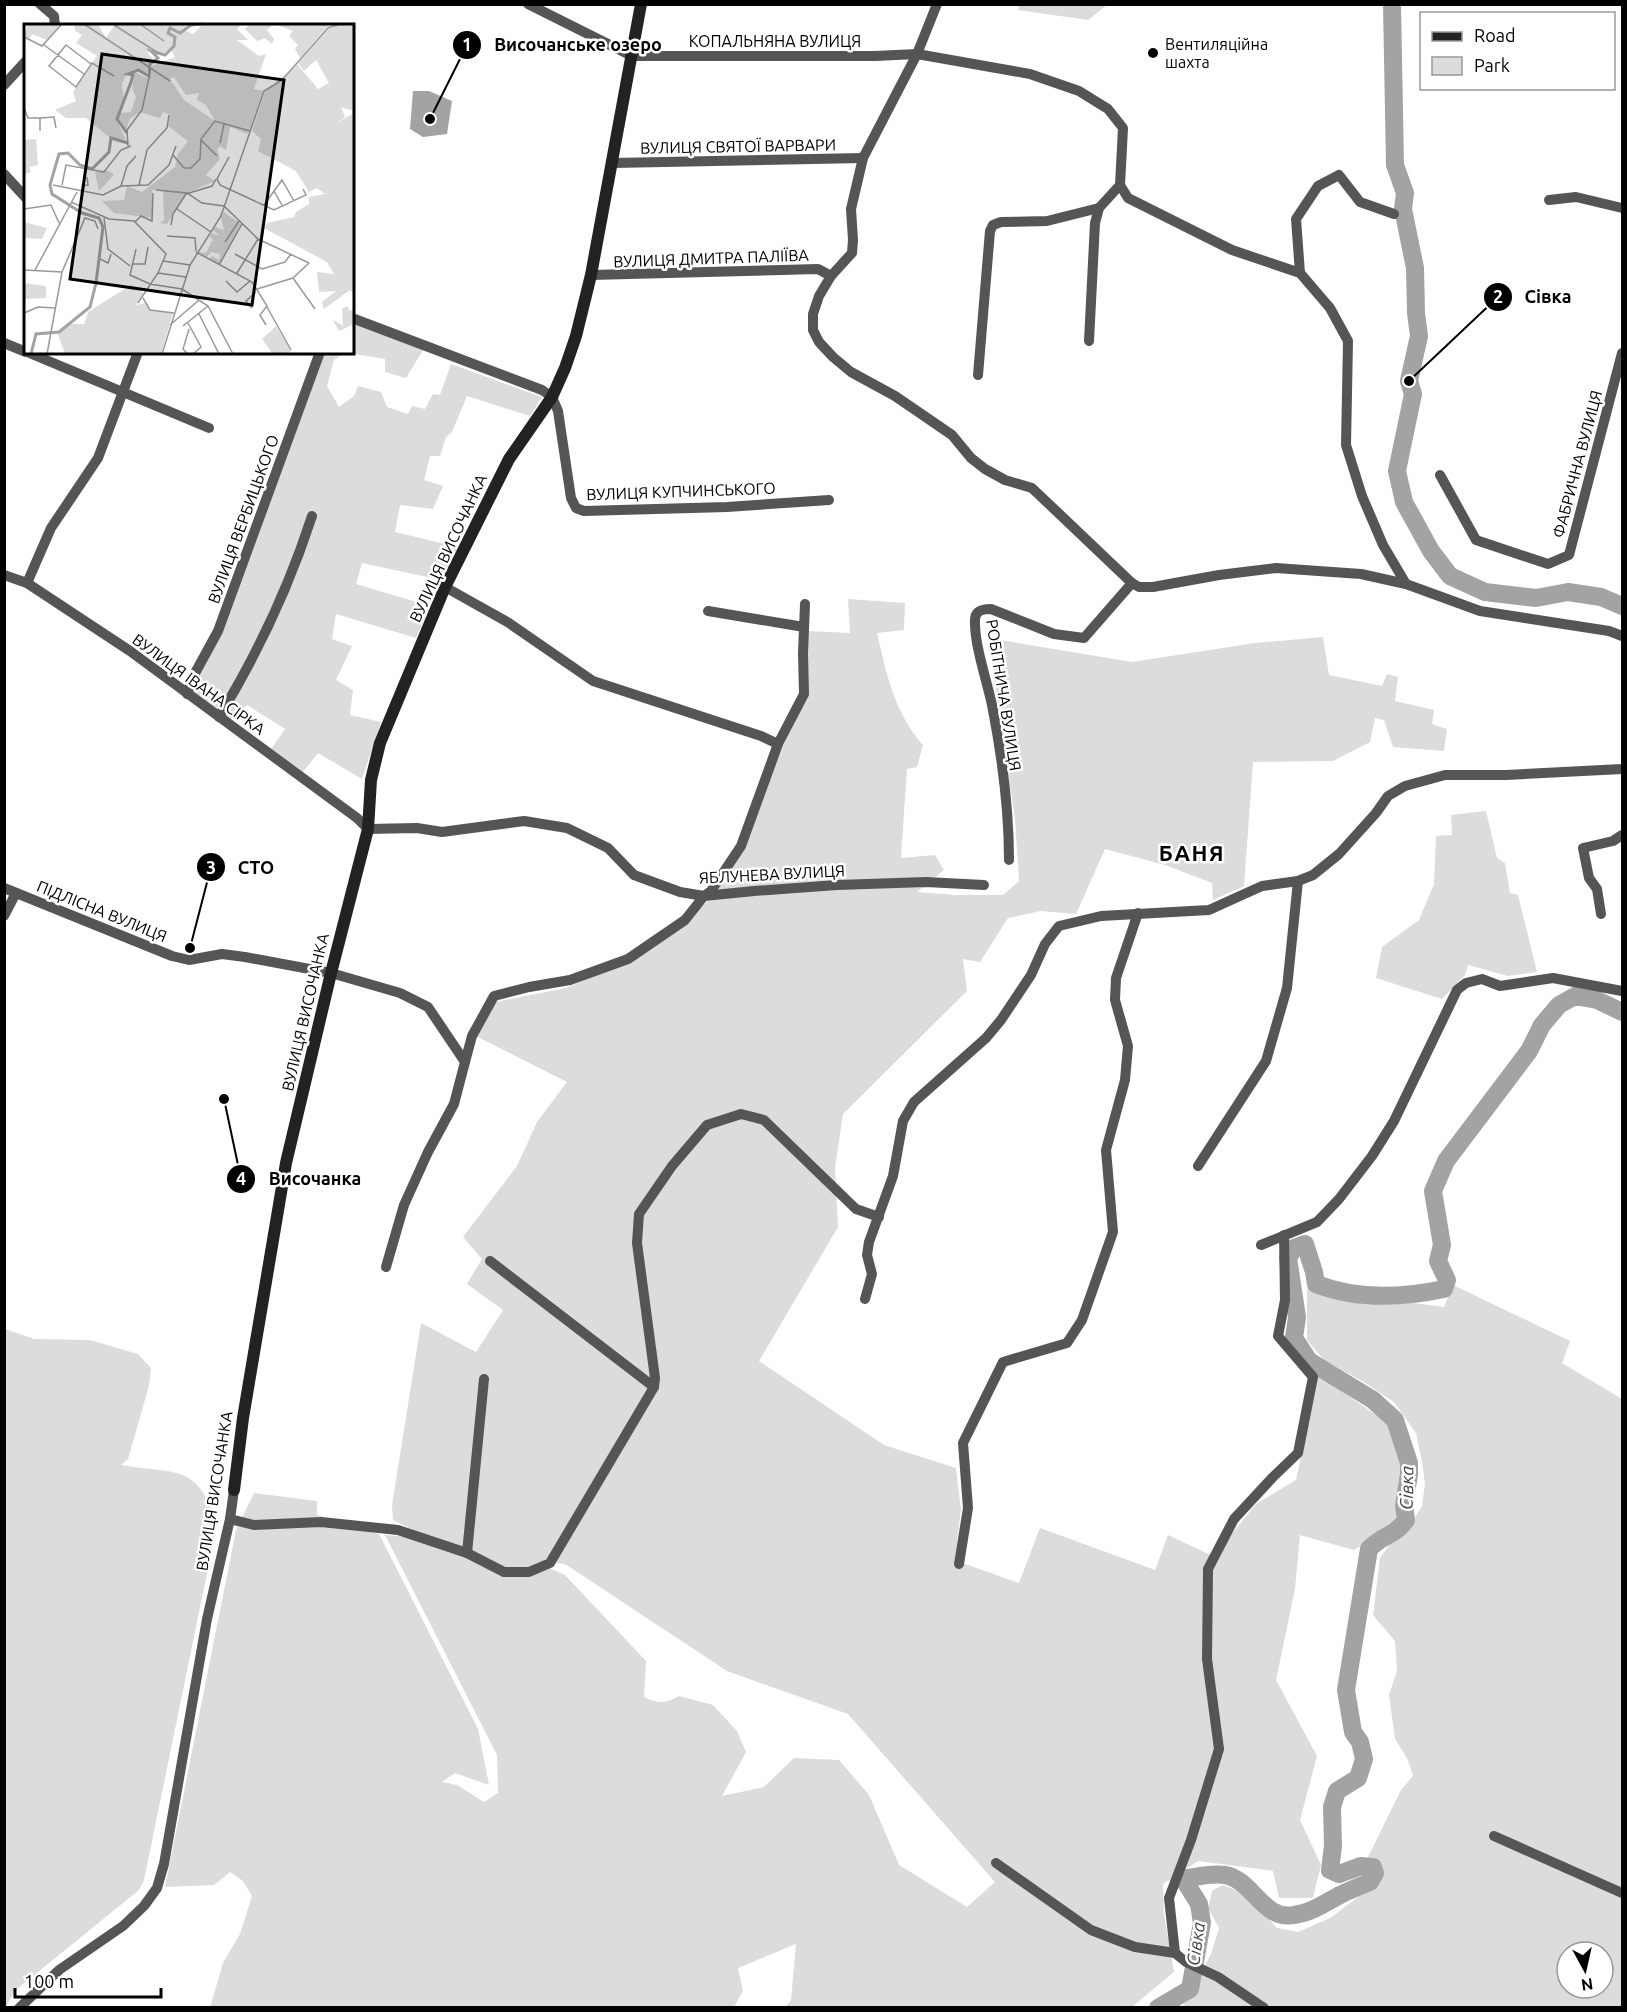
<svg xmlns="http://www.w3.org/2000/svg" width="1627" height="2012" font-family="Ubuntu,sans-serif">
<rect width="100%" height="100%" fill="#fff"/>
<g fill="#dcdcdc" fill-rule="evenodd">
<polygon points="1019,5 1019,4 1107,5 1088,20 1018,10"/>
<polygon points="353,322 423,350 406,378 385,372 385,359 349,353 352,352"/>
<polygon points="318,353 344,353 334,360 327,386 339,407 354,396 358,386 381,392 387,407 408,414 412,406 425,409 433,394 440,395 451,364 542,397 530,416 467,396 452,432 446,437 440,456 430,456 424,480 443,486 433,509 400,505 395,532 458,547 441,580 362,563 356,584 430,606 416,638 336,614 332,639 352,646 336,680 353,690 350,715 381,722 362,779 318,753 303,772 271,749 285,729 247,705 231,720 192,691"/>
<path d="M848 599 905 603 904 630 877 633C887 675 894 712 923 745L917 767 907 769 901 858 935 855 944 870 917 892 956 895H1003L1019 881 1015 819 988 638 1132 662 1255 643 1323 637 1329 675 1382 686 1387 674 1398 677 1395 701 1434 710 1432 724 1447 729 1444 751 1393 747 1384 720 1375 718 1370 742 1333 761 1253 762 1244 886 1213 900 1212 883 1165 865 1105 849 1076 914 1041 911 1008 918 980 962 963 959 967 991 843 1114 835 1168 838 1227 759 1361 884 1445 956 1468 961 1510 955 1557 957 1561 1019 1583 1040 1528 1155 1570 1168 1535 1219 1559 1231 1535 1256 1504 1296 1480 1318 1375 1392 1426 1403 1474 1398 1523 1354 1550 1300 1535 1295 1589 1276 1680 1317 1756 1300 1820 1321 1865 1313 1898H1279L1273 1871 1198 1861 1163 1884 1164 1915 1174 1972 1132 2007H786L791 2000 796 1944 738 1968 743 1991 734 2007 210 2008 223 1963 240 1934 252 1896 243 1881 230 1872 214 1885 165 1887 236 1530 254 1493 317 1501V1515L379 1534 478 1729 489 1785 455 1773 442 1782 457 1785 484 1802 498 1793 497 1755 385 1535 412 1537 460 1553 393 1520 392 1505 421 1323 476 1352 503 1310 467 1284 482 1259 463 1237 517 1166 537 1122 567 1082 476 1036 495 1002 566 988 629 962 705 904 731 873 781 751 808 694V631L850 633ZM536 1562 565 1564 727 1671 848 1714 995 1882 967 1907 899 1865 869 1795 839 1760 794 1758 764 1787 722 1796 746 1752 737 1731 713 1705 679 1696C665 1704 658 1704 644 1697L646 1661 565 1575Z"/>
<polygon points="1486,811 1497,858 1505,863 1510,893 1518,895 1537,972 1508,976 1468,965 1465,975 1442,999 1376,978 1382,947 1419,920 1434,884 1436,836 1452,835 1451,815"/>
<path d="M1453 1285 1570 1341 1562 1363 1622 1399V2007L1182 2008 1211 1954 1219 1928 1208 1908 1212 1891 1223 1885 1244 1893 1277 1928 1298 1932 1330 1918 1358 1897 1378 1881 1382 1868 1368 1857 1401 1790 1413 1776 1407 1758 1395 1739 1389 1695 1397 1671 1395 1641 1373 1615 1380 1558 1390 1544 1408 1529 1422 1506 1425 1484 1422 1461 1416 1433 1394 1402 1362 1381 1324 1360 1307 1340V1289L1444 1307ZM1567 1952H1603V1988H1567Z"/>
<path d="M5 1329 34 1339 90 1340 138 1354 151 1368 149 1386 128 1459 121 1465C177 1475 198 1462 217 1525L144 1880 139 1890 17 1989 5 2007Z"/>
</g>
<polygon fill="#a3a3a3" points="413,91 429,91 452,101 447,134 423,137 410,129"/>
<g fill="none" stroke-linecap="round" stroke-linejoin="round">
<g stroke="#a3a3a3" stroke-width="18">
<polyline points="1392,4 1395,165 1405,193 1403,209 1415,268 1416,313 1419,336 1409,381 1413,394 1397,471 1404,502 1431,551 1450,576 1485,592 1536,598 1568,592 1601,597 1622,606"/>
<path d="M1158 2008 1190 1989 1202 1923 1199 1904 1186 1883 1188 1878C1200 1876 1213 1873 1225 1875 1253 1880 1263 1921 1294 1915 1311 1913 1325 1903 1340 1895 1350 1890 1360 1886 1370 1882L1375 1873 1373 1867 1361 1866 1339 1874 1330 1870 1333 1846 1332 1807 1337 1791 1358 1778 1364 1759 1360 1742 1353 1732 1346 1690 1369 1549C1383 1534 1394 1537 1406 1520L1404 1506 1409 1474V1463L1395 1420 1373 1400 1309 1361 1294 1338 1297 1317 1288 1258 1294 1248 1305 1244 1314 1272 1316 1284C1357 1300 1401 1298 1444 1289L1447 1280 1438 1261 1442 1245 1433 1191 1446 1161 1529 1051 1542 1025 1559 1005 1575 996 1597 1000 1622 1012"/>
</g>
<g stroke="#555" stroke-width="10">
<polyline points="40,4 54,16 55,26"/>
<polyline points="528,4 632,56 875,56 917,54 1030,74 1079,91 1108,109 1123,128 1120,185 1128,198 1232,250 1300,273 1330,308 1348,341 1346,445 1362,496 1383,545 1406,584"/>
<polyline points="937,4 917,54 863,158 851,209 853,240 852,253 831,276 819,296 813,314 813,330 819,342 833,357 851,372 895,396 952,435 971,458 985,469 1005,480 1032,488 1132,583 1139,587 1153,587 1219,575 1276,568 1361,574 1406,584 1480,611 1609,631 1622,636"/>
<polyline points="4,85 26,61"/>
<polyline points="613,163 863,158"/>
<polyline points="4,174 26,198"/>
<polyline points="1549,200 1576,197 1622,208"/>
<polyline points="1300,273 1296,219 1318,186 1339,175 1360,202 1394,214"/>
<polyline points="591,275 818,269 831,276"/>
<polyline points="352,318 542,390 552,397 558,411 571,498 576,508 584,511 727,507 829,500"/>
<polyline points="1089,341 1095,223 1099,208 1120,185"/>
<polyline points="4,343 26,352"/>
<polyline points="27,352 209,428"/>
<polyline points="978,375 990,231 993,225 1001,222 1047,221 1099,208"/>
<polyline points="1440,475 1476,540 1548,564 1569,555 1622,353"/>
<polyline points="4,575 27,583 130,651 357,818 368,829 417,828 442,832 524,821 567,828 608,848 634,875 680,892 704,896 754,891 837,885 926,882 984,885"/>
<polyline points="27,583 51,528 98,458 138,352"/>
<polyline points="445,587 509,623 593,681 761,736 778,744"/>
<polyline points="708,611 804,627"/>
<polyline points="187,694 194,675 218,631 320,352"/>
<path d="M219 717C258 653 289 587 312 516"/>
<path d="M1009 860C1009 809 1002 756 992 705 987 681 974 644 975 620 975 610 983 609 991 609L1054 634 1084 638 1132 583"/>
<polyline points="4,888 172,956 189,960 222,954 245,957 331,973 400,993 428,1007 465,1062 454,1104 428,1152 404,1205 386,1267"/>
<polyline points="1601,914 1597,889 1589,878 1583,848 1613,841 1622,835"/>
<polyline points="4,916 16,893"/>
<polyline points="465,1062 472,1036 494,996 529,987 570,980 628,959 685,920 704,896 711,891 741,846 778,744 804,694 803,653 805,604"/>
<polyline points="1198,1166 1266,1061 1287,988 1298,881"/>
<polyline points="1261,1245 1317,1222 1339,1199 1372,1156 1394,1121 1457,990 1466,983 1482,979 1500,986 1553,978 1622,991"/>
<polyline points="490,1261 654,1387"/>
<polyline points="865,1299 872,1274 867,1255 869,1242 893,1176 903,1121 914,1102 986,1038 1001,1020 1031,975 1045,944 1059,926 1101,916 1209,910 1262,886 1298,881 1313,875 1339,854 1376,813 1388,796 1405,786 1445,775 1506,775 1622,769"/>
<polyline points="230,1519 254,1525 321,1522 398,1530 467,1553 504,1572 529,1572 550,1563 654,1387 655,1378 637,1243 639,1214 672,1166 707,1125 741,1114 764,1120 856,1209 879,1217"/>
<polyline points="467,1553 484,1379"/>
<polyline points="959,1564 968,1508 963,1443 1003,1362 1067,1343 1082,1320 1113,1232 1106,1150 1125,1080 1128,1046 1115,1000 1116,978 1138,913"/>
<polyline points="1494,1836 1622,1893"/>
<polyline points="996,1863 1091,1930 1135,1947 1175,1953 1186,1962 1218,1977 1264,2008"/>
<polyline points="1175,1953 1169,1898 1191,1840 1219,1749 1207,1659 1208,1569 1234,1519 1273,1477 1298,1453 1313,1377 1278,1336 1285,1300 1284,1235"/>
<polyline points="19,2008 59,1970 123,1926 144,1906 157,1888 164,1864 207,1619 230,1519 234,1490"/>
</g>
<polyline stroke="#222" stroke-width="12" points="234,1490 243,1418 286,1163 331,973 368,829 371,780 380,743 445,587 509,459 552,397 565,368 576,336 591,275 641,4"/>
</g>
<circle fill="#000" stroke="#fff" stroke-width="2" cx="1153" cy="53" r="6"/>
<g text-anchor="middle" stroke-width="5" stroke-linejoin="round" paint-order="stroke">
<g font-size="16" fill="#000" stroke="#fff">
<text x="775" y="47">КОПАЛЬНЯНА ВУЛИЦЯ</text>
<text transform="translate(738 146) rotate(-1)" y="6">ВУЛИЦЯ СВЯТОЇ ВАРВАРИ</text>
<text transform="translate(711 258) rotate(-2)" y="6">ВУЛИЦЯ ДМИТРА ПАЛІЇВА</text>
<text transform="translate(1577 464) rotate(-75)" y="6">ФАБРИЧНА ВУЛИЦЯ</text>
<text transform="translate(681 491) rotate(-2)" y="6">ВУЛИЦЯ КУПЧИНСЬКОГО</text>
<text transform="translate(243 519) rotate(-70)" y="6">ВУЛИЦЯ ВЕРБИЦЬКОГО</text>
<text transform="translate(448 548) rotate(-65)" y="6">ВУЛИЦЯ ВИСОЧАНКА</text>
<text transform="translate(199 684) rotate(36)" y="6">ВУЛИЦЯ ІВАНА СІРКА</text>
<text transform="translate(1004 695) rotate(81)" y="6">РОБІТНИЧА ВУЛИЦЯ</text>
<text transform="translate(772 874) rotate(-3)" y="6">ЯБЛУНЕВА ВУЛИЦЯ</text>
<text transform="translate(102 911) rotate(22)" y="6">ПІДЛІСНА ВУЛИЦЯ</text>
<text transform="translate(305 1012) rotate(-77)" y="6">ВУЛИЦЯ ВИСОЧАНКА</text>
<text transform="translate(214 1491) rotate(-81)" y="6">ВУЛИЦЯ ВИСОЧАНКА</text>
</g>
<g font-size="16" fill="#000" stroke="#fff" text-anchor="start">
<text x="1165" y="50">Вентиляційна<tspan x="1165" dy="18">шахта</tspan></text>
</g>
<g font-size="18" font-style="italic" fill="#444" stroke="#fff">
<text transform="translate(1407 1488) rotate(-89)" y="6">Сівка</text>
<text transform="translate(1196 1944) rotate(-82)" y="6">Сівка</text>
</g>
<g font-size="22" font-weight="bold" letter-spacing="1.5" fill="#000" stroke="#fff">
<text x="1192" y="861">БАНЯ</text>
</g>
</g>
<g transform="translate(24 24)">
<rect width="330" height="330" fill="#fff"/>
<path d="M4 0H37L23 16 8 10 6 15 0 12ZM50 0H74L82 14 91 0H159L163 2 158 5 169 10 179 0H211L216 2 213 5 224 16H213L235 32 242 30 230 65 239 67 226 106 223 110 206 103 202 126 196 122 193 126 196 135 182 151 191 157 163 169 143 200 136 199 140 196 139 166H128V194L90 189 78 177 100 176 103 162 118 168 151 143 154 130 164 117 144 102 146 91 139 88 136 94 116 88 106 95 102 106 94 94 96 89 107 88 112 73 108 64 111 48 123 54 127 52 128 42 151 33 146 25 138 30 127 24 124 30 130 35 122 50 113 44 103 49 98 60 100 79 92 95 102 116 86 114 62 94H42L31 86 52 77 49 68 73 32 52 19 58 11 51 7ZM150 53 162 71 175 69 173 76 182 81 191 97 160 76 146 55ZM226 0H250L243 6 250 15 248 20 241 14 233 17 221 5ZM251 0H314L303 3 276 34 271 25 274 21 265 12 269 7ZM321 0H330V87L317 83 321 93 309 101 330 89V270L326 266 300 285 298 278 312 267 295 268 293 248 310 250 303 238 240 204 243 199 270 193 272 188 285 180V173L301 170 293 164 285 168 272 147 234 127 237 115 228 107 241 68 273 40 294 65 305 59 292 36 280 47 274 39 304 5ZM12 115 14 141 5 143 7 148 0 150V116ZM82 146 90 150 88 153 75 167 71 148ZM200 188 217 200 196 241 186 235 188 232 195 236 196 230 187 228 183 233 174 228 182 229 188 217 191 218 185 212 188 209 196 212 189 206 191 203 200 206 197 194ZM0 198 23 204 18 215 0 214ZM0 259 22 262V274L0 275ZM107 261 120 269 112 281 121 279 127 286 149 289 137 330H41L34 310 46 300H60L64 288ZM323 282 326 287 330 285V300L315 307 309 296 319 302 318 285ZM252 302 267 327 263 330H249L238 315Z" fill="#dcdcdc" fill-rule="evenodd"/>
<path fill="none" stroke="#a3a3a3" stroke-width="3" d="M103 109 93 95 107 58 109 51 104 50 114 46 125 52 126 40 134 34 127 27 141 31 150 22 151 13 144 9 146 4 156 9 167 1 178 0M7 330 12 310 35 308 66 283 72 259 79 203 75 194 58 189 28 170 26 161 35 130 44 129 56 141 68 145 85 128 87 114 104 119"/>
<path fill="none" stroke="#999" stroke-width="1.5" d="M60 0 146 57M116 0 140 17M90 1 136 30M0 13 18 22 38 0M20 21 60 50M67 40 42 21 25 42 52 63 68 39 90 52M0 84 4 94H16V107M16 94 30 93 32 104M177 116 193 132M196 119 200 100M104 122 103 106 118 86 127 44M149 131 160 144H167L176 135 177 115 191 97 226 107M205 133 193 155 196 161 250 186 282 171 279 165M29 161 79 171 97 162 124 161 145 141 152 122M38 161 42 141 80 148 97 126 107 122M115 161 123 126 143 104 145 91M97 162 103 142 112 132M132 166 163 169 178 179 200 182 234 215 285 239 269 254 233 265M250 167 259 183M57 169 59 162 64 161 63 153M47 178 85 195 110 197 142 230 134 249 114 279M240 181 258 156 270 177M0 185 27 181 35 199M153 185 187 208M80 194 84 225 106 242M111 198 117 192 128 197 129 169M147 201 149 190 162 170 188 162 192 155M143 212 171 214 172 227M201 218 215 197M112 225 106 251 126 260 158 265 184 282 209 330M172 228 228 258 243 282 236 291 242 301M211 230 238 245 261 238 267 230M76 235 84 239 87 230M139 237 166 241M109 240H121L124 223M195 241 218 200M0 246 38 248M11 246 53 168M134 249 162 253M213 249 234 215M269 254 291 285M202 257 213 268 226 257M119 274 126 286 150 289M243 283 267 326M228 284 222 277 232 268M0 289 14 283 31 284M175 290 195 330M164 299 177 323 169 330M146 301 175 276M159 302 184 282M23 330 38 248 61 194 71 197 74 205M138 330 166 241 197 192 240 67 258 56 304 4 317 0M164 330 159 325 165 305"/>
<path fill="#000" fill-opacity="0.15" stroke="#000" stroke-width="3" d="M78 30 260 56 228 281 46 255Z"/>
<rect width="330" height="330" fill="none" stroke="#000" stroke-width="3"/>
</g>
<path fill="none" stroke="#000" stroke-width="2" d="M430 119L467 45M1409 381L1498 297M190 948L211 867M224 1099L241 1179"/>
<g fill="#000" stroke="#fff" stroke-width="2">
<circle cx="430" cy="119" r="6"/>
<circle cx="1409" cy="381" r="6"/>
<circle cx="190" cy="948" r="6"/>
<circle cx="224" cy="1099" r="6"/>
<circle cx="467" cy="45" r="15"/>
<circle cx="1498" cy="297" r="15"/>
<circle cx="211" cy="867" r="15"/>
<circle cx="241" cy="1179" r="15"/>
</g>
<g font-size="18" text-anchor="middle" font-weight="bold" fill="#fff">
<text x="467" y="51">1</text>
<text x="1498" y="303">2</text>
<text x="211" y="874">3</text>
<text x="241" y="1185">4</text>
</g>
<g font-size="18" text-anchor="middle" font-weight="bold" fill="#000" stroke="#fff" stroke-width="5" stroke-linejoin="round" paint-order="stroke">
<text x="578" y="51">Височанське озеро</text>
<text x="1548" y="303">Сівка</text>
<text x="256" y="874">СТО</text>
<text x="315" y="1185">Височанка</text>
</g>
<rect width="1627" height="2012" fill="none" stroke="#000000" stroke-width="12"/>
<rect x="1420" y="12" width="195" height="78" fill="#ffffff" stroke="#999999" stroke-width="1.5"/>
<rect x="1432" y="32" width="30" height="9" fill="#222222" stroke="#999999" stroke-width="1.5"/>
<text x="1474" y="42" font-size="18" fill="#000000">Road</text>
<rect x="1432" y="57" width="30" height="18" fill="#dcdcdc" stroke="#999999" stroke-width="1.5"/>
<text x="1474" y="72" font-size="18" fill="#000000">Park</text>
<g transform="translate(1585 1970) rotate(172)"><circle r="28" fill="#ffffff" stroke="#999999" stroke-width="1.5"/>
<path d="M0-4.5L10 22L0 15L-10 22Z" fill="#000000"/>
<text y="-9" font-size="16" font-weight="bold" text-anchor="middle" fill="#000000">N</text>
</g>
<path d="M15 1988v9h146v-9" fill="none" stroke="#000000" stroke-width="3"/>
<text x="24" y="1988" font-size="18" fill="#000000" stroke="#ffffff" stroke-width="4.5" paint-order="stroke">100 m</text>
</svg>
